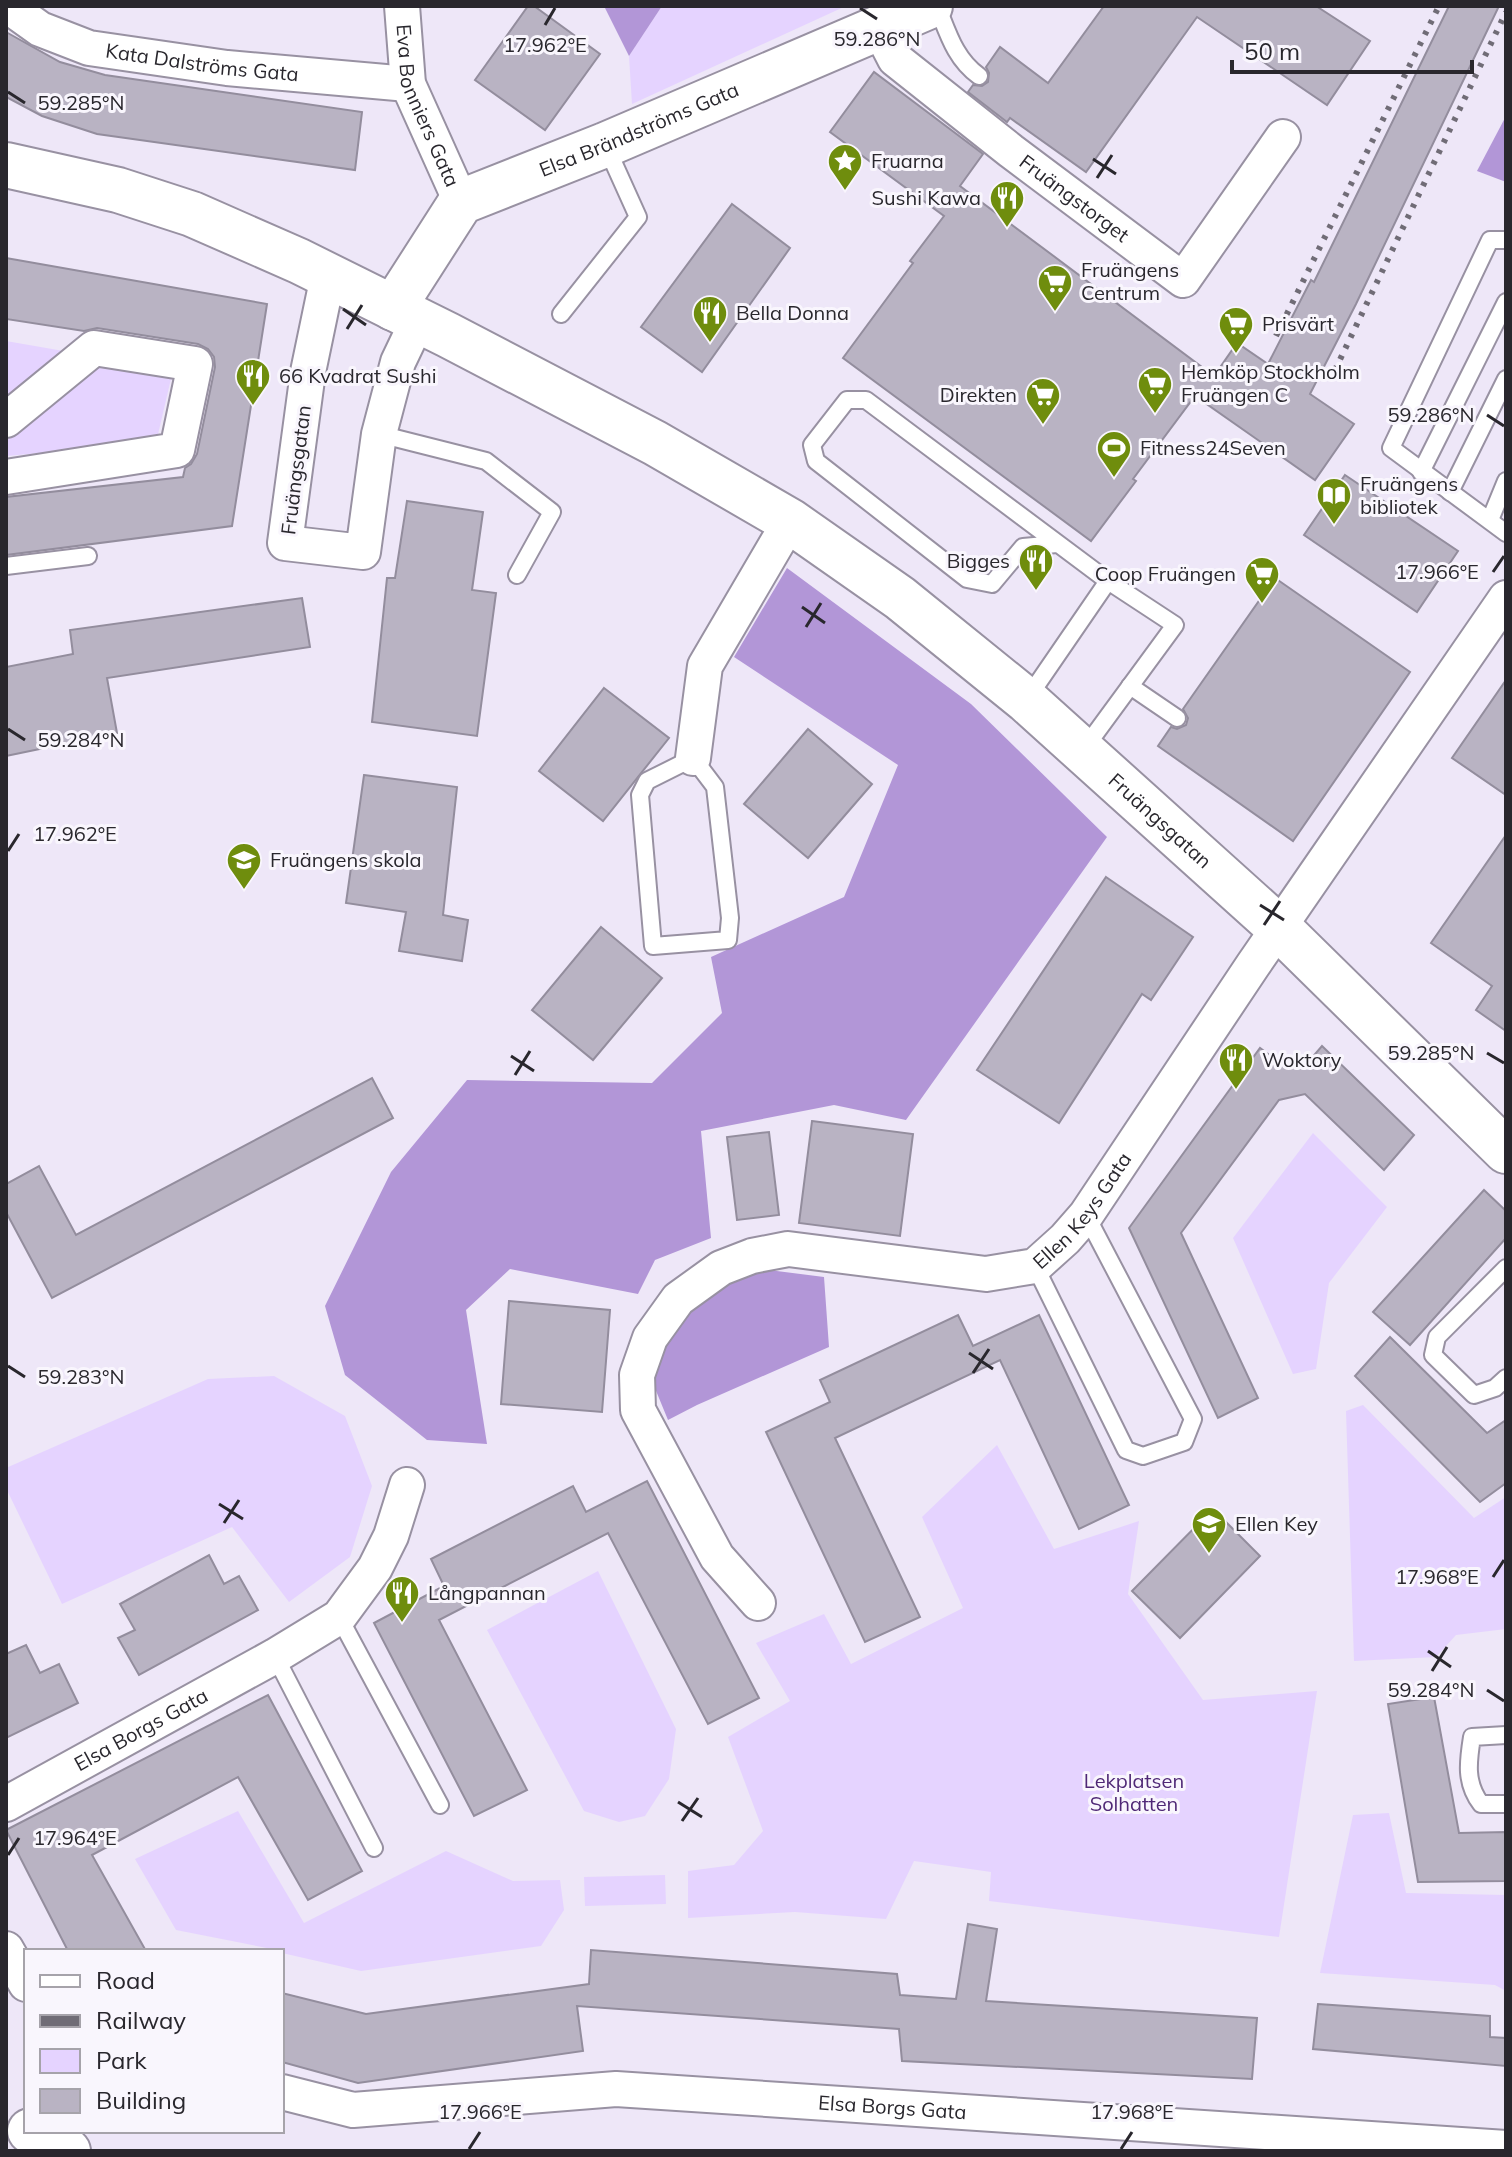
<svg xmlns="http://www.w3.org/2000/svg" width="1512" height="2157" font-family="Mulish,sans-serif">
<rect width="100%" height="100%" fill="#eee7f8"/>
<g fill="#e5d3ff">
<polygon points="662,6 846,6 632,104 629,56"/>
<polygon points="6,341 173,370 156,443 6,456"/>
<polygon points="1313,1133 1387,1207 1329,1283 1316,1369 1293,1374 1233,1238"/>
<polygon points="274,1376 345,1416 372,1486 350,1557 289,1602 232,1527 62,1604 6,1488 6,1468 208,1379"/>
<polygon points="1363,1405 1474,1518 1506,1497 1506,1629 1456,1635 1436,1657 1354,1661 1346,1411"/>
<polygon points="997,1445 1054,1549 1139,1521 1128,1594 1203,1700 1317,1691 1279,1937 989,1901 991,1872 914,1861 886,1919 795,1912 688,1918 688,1871 734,1865 763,1831 728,1737 790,1701 756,1643 824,1614 851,1664 963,1608 922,1517"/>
<polygon points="598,1571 676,1729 669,1779 645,1816 619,1822 584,1811 487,1630"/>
<polygon points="238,1811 304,1923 446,1851 513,1881 560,1880 564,1910 541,1946 361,1971 282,1953 282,1951 176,1930 135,1859"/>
<polygon points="1389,1813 1406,1893 1506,1895 1506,1991 1495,1985 1320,1973 1353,1815"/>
<polygon points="665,1875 666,1904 585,1906 584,1877"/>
</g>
<g fill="#b296d7">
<polygon points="604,6 662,6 629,56"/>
<polygon points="1506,116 1506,182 1477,171"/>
<polygon points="787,568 971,704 1107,837 906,1120 834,1105 701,1131 711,1238 655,1260 638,1294 510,1269 466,1310 487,1444 427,1440 345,1375 325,1306 391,1172 467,1080 652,1083 722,1013 711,957 844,897 898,765 734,657"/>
<polygon points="761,1269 824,1277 829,1347 697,1405 668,1420 652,1381 657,1355 683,1316 711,1292"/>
</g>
<g fill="#b9b3c3" stroke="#938d9d" stroke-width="2">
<polygon points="528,6 534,6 600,54 545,130 475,80"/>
<polygon points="1104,6 1316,6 1370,41 1327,105 1197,17 1086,172 1010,118 1007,122 968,92 973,85 982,86 988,82 989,73 986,67 1000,47 1048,83"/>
<polygon points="1449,6 1499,6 1356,304 1310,394 1354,424 1315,480 1195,396 1133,479 1136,481 1091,541 843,358 913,263 910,261 944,216 830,132 874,72 983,154 960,186 1214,376 1237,343 1268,364 1311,280 1314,282"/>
<polygon points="6,32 60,62 105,75 362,112 355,170 97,134 42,116 6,97"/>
<polygon points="732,204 790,248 702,372 641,327"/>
<polygon points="6,258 267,304 232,526 6,555 6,497 183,477 185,468 191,464 197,454 215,367 214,357 208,349 198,344 97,328 84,331 6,319"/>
<polygon points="1345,475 1458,551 1417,612 1304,535"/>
<polygon points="407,501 483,512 472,590 496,593 477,736 372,722 387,578 395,578"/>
<polygon points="1275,578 1410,672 1293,841 1158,746 1171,727 1177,729 1186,725 1188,718 1183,709"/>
<polygon points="302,598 310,647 107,678 117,733 6,756 6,667 73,654 70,630"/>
<polygon points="1506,680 1506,795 1452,758"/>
<polygon points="604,688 669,738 603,821 539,771"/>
<polygon points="808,729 872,784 808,858 744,804"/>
<polygon points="364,775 457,787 443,915 468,920 462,961 399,951 406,912 346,903"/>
<polygon points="1506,835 1506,1031 1476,1010 1492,986 1431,943"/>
<polygon points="1106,877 1193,937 1151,1000 1142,994 1059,1123 977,1070"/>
<polygon points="601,927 662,978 593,1060 532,1010"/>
<polygon points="1322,1046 1414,1135 1384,1170 1305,1094 1279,1100 1181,1233 1258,1398 1218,1418 1129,1228 1260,1048 1283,1065 1310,1060"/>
<polygon points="372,1078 393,1118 52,1298 6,1212 6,1184 39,1166 76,1235"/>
<polygon points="812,1121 913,1134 900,1236 799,1223"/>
<polygon points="769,1132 779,1215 737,1220 727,1137"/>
<polygon points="1484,1190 1506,1211 1506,1238 1410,1345 1373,1312"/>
<polygon points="509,1301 610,1310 602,1412 501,1404"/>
<polygon points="958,1315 973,1346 1039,1315 1129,1505 1079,1529 1000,1360 835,1438 920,1617 865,1642 766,1432 830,1402 820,1380"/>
<polygon points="1390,1337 1487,1433 1506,1420 1506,1483 1480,1502 1355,1376"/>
<polygon points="647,1481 759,1698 708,1724 608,1533 439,1620 527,1790 474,1816 374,1623 444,1586 431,1559 573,1486 586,1512"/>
<polygon points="1213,1509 1260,1556 1180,1638 1132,1591"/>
<polygon points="209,1555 224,1584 239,1576 258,1610 139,1675 118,1638 135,1630 120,1604"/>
<polygon points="26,1645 40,1673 59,1664 78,1703 6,1738 6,1654"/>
<polygon points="268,1695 362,1871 308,1900 238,1777 92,1855 146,1951 68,1951 6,1830"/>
<polygon points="1434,1697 1459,1833 1506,1832 1506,1881 1418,1882 1388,1704"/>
<polygon points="968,1924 997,1929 986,2001 1257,2018 1252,2079 902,2061 899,2029 577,2006 583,2051 358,2083 282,2062 282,1993 366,2014 589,1984 591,1950 897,1974 900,1995 956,1999"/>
<polygon points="1318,2004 1490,2016 1490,2037 1506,2038 1506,2066 1313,2049"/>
</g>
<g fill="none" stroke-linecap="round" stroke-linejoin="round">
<g stroke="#9891a2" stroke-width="20">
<g id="lane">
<path d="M937 6C948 33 955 59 979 76"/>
<polyline points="1506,240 1490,240 1391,448 1506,533"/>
<polyline points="561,314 638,217 606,146"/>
<polyline points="379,434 486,461 552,512 517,575"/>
<polyline points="1421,472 1506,302"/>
<polyline points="1450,492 1506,379"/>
<polyline points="1490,520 1506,481"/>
<polyline points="1057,544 1023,547 992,584 967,579 816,461 812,445 847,400 866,400 1108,581 1175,625 1084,749"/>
<polyline points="6,566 88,556"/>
<polyline points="1130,686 1177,718"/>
<polyline points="1027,699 1108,581"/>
<polygon points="693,758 715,787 730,918 728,940 653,946 640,795 647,781"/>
<polyline points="1035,1266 1126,1450 1143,1456 1184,1442 1193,1419 1086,1215"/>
<polyline points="1506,1268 1437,1337 1433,1355 1474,1395 1495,1388 1506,1378"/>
<polyline points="339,1617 440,1805"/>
<polyline points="275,1656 374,1848"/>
<path d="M1506 1735 1472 1737C1468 1762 1465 1783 1481 1804H1506"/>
</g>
</g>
<g stroke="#9891a2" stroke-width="38">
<g id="street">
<path id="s1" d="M8 6 40 29 89 48 227 68 408 84"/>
<path id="s2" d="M402 6 408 84 461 202"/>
<path id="s3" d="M879 28 895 59 1011 151 1183 280 1283 137"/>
<polyline points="328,276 308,372 285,543 363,552 379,434 398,362 418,320"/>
<polyline points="6,420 94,348 195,364 177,450 6,477"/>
<polyline points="693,758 705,666 790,521"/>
<path id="s4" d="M758 1603 717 1557 638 1410 637 1375 650 1338 678 1299 721 1268 752 1256 788 1249 986 1274 1035 1266 1065 1239 1086 1215 1253 965 1506 598"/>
<path id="s5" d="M6 1804 275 1656 339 1617 375 1568 391 1536 407 1485"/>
<polyline points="6,1949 26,1984"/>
<path id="s6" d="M282 2092 353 2110 616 2089 1506 2148"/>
</g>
</g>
<g stroke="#9891a2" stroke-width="48">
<g id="secondary">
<path id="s7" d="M6 165 118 190 192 214 299 261 448 335 655 443 790 521 900 598 1026 700 1279 928 1506 1151"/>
<path id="s8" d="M393 308 461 202 605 145 930 6"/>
<polyline points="30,2131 68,2151"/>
</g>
</g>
<use href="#lane" stroke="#fff" stroke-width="16"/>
<use href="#street" stroke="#fff" stroke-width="34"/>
<use href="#secondary" stroke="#fff" stroke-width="44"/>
<g stroke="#706c76" stroke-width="6" stroke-dasharray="4 8" stroke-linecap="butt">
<polyline points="1276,336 1439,6"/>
<polyline points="1335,370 1506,12"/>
</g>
</g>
<path fill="none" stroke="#29272d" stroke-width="3" d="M860 8 877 19M545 25 555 8M8 92 25 103M1093 159 1116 174M1097 178 1112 155M343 309 366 325M347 329 362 305M1487 415 1504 426M1493 572 1504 556M802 607 825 623M806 627 821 603M8 729 25 740M8 851 19 834M1260 905 1284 920M1264 925 1280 901M1487 1053 1504 1063M511 1056 534 1071M515 1075 530 1051M969 1353 993 1369M8 1366 25 1377M973 1373 989 1349M219 1504 243 1519M224 1523 239 1500M1493 1577 1504 1560M1428 1651 1451 1667M1432 1671 1447 1647M1487 1690 1504 1701M678 1802 702 1817M682 1821 698 1798M8 1855 19 1838M469 2149 480 2132M1121 2149 1132 2132"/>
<defs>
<g id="sight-pin" transform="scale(1.8)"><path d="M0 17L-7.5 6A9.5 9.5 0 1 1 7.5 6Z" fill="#6f8d0d" stroke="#f9f6fd"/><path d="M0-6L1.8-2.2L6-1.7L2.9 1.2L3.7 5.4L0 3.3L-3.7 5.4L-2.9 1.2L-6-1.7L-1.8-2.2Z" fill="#fff"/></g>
<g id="restaurant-pin" transform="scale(1.8)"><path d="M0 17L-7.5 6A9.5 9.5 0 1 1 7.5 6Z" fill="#6f8d0d" stroke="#f9f6fd"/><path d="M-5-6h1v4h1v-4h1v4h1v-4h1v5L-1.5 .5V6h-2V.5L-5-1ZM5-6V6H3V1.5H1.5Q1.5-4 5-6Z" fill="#fff"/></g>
<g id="supermarket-pin" transform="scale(1.8)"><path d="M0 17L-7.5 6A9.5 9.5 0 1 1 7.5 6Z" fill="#6f8d0d" stroke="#f9f6fd"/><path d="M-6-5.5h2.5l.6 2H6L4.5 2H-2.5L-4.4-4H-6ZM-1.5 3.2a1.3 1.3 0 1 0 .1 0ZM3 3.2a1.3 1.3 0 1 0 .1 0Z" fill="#fff"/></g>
<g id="stadium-pin" transform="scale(1.8)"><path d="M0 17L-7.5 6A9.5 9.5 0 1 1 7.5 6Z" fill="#6f8d0d" stroke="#f9f6fd"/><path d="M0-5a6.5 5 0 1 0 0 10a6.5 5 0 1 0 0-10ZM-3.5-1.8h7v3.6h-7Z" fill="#fff"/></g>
<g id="library-pin" transform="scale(1.8)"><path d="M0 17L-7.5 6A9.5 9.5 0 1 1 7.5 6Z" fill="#6f8d0d" stroke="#f9f6fd"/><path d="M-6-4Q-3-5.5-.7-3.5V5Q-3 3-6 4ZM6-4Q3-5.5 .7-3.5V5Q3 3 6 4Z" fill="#fff"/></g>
<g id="school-pin" transform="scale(1.8)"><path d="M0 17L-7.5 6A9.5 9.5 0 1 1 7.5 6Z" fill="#6f8d0d" stroke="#f9f6fd"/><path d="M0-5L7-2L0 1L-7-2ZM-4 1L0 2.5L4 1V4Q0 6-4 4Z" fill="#fff"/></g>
</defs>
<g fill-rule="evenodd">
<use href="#sight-pin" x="845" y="161"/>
<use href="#restaurant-pin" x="1007" y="198"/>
<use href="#supermarket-pin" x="1055" y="282"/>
<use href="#restaurant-pin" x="710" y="313"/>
<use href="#supermarket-pin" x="1236" y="324"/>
<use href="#restaurant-pin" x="253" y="376"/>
<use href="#supermarket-pin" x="1155" y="384"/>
<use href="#supermarket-pin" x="1043" y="395"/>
<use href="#stadium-pin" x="1114" y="448"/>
<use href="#library-pin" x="1334" y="495"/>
<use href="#restaurant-pin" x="1036" y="561"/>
<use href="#supermarket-pin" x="1262" y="574"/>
<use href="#school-pin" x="244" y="860"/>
<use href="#restaurant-pin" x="1236" y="1060"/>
<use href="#school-pin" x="1209" y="1524"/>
<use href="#restaurant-pin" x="402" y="1593"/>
</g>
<g text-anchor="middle" stroke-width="6" stroke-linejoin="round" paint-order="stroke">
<g font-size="20" fill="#29272d" stroke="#f9f6fd">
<text dy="7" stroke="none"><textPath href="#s1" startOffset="206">Kata Dalströms Gata</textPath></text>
<text dy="7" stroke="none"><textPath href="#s2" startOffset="104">Eva Bonniers Gata</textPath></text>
<text dy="7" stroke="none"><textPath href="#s8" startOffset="318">Elsa Brändströms Gata</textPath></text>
<text dy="7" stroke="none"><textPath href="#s3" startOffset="262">Fruängstorget</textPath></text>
<text transform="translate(296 470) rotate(-83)" y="7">Fruängsgatan</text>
<text dy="7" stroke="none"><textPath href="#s7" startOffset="1342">Fruängsgatan</textPath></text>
<text dy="7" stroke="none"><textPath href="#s4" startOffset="796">Ellen Keys Gata</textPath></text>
<text dy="7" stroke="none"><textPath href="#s5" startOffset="154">Elsa Borgs Gata</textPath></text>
<text dy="7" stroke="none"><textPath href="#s6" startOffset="614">Elsa Borgs Gata</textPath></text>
</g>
<g font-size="20" fill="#29272d" stroke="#f9f6fd" text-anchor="start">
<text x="871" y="168">Fruarna</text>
<text x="981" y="205" text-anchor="end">Sushi Kawa</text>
<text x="1081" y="277">Fruängens<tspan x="1081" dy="23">Centrum</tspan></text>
<text x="736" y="320">Bella Donna</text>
<text x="1262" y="331">Prisvärt</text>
<text x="1181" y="379">Hemköp Stockholm<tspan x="1181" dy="23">Fruängen C</tspan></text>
<text x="279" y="383">66 Kvadrat Sushi</text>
<text x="1017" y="402" text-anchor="end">Direkten</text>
<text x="1140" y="455">Fitness24Seven</text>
<text x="1360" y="491">Fruängens<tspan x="1360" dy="23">bibliotek</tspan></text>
<text x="1010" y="568" text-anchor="end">Bigges</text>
<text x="1236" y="581" text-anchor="end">Coop Fruängen</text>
<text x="270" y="867">Fruängens skola</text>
<text x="1262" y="1067">Woktory</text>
<text x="1235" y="1531">Ellen Key</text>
<text x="428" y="1600">Långpannan</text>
</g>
<g font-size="20" fill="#4f2876" stroke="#f9f6fd">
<text x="1134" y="1788">Lekplatsen<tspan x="1134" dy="23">Solhatten</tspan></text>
</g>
</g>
<g font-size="20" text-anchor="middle" fill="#29272d" stroke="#f9f6fd" stroke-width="6" stroke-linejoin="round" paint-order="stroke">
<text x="877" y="46">59.286°N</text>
<text x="545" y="52">17.962°E</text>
<text x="81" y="110">59.285°N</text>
<text x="1431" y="422">59.286°N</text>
<text x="1437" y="579">17.966°E</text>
<text x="81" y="747">59.284°N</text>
<text x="75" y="841">17.962°E</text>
<text x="1431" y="1060">59.285°N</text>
<text x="81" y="1384">59.283°N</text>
<text x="1437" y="1584">17.968°E</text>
<text x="1431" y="1697">59.284°N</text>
<text x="75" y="1845">17.964°E</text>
<text x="480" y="2119">17.966°E</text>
<text x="1132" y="2119">17.968°E</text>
</g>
<rect width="1512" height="2157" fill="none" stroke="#29272d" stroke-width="16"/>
<rect x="24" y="1949" width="260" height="184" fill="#f9f6fd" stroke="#a6a3aa" stroke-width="2"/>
<rect x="40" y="1975" width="40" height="12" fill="#ffffff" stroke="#a6a3aa" stroke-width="2"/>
<text x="96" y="1989" font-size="24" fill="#29272d">Road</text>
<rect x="40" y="2015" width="40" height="12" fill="#706c76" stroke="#a6a3aa" stroke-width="2"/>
<text x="96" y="2029" font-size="24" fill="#29272d">Railway</text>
<rect x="40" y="2049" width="40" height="24" fill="#e5d3ff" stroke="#a6a3aa" stroke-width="2"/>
<text x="96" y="2069" font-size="24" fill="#29272d">Park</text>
<rect x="40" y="2089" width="40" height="24" fill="#b9b3c3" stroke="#a6a3aa" stroke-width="2"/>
<text x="96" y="2109" font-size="24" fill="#29272d">Building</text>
<path d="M1232 60v12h240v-12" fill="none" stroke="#29272d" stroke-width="4"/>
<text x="1244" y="60" font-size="24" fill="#29272d" stroke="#f9f6fd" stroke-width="6" paint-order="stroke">50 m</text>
</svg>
